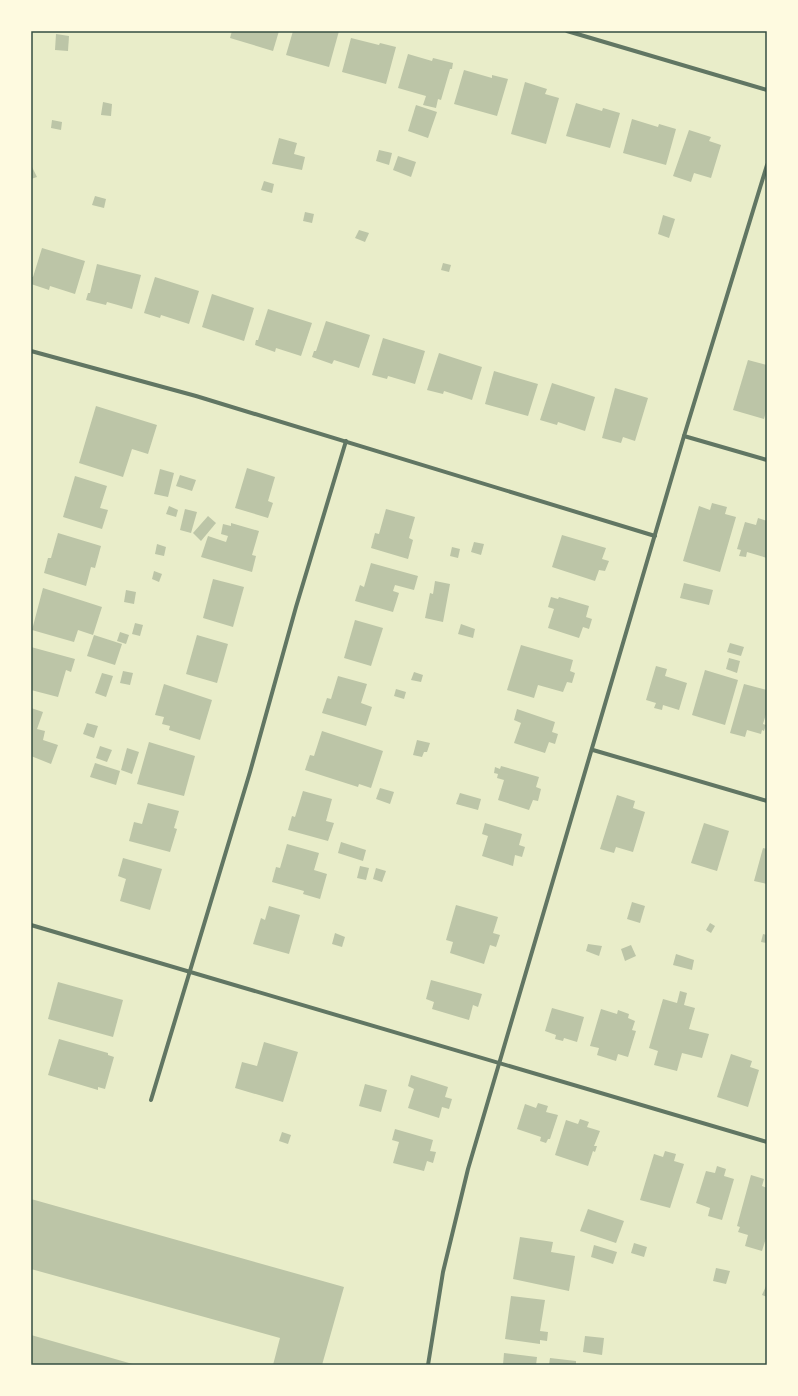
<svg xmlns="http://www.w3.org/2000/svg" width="798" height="1396" font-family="'Asap Condensed',sans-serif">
<rect width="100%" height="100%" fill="#e9edc9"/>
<g fill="#bcc5a7">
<polygon points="232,31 279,31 273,51 230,38"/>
<polygon points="293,31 339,31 329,67 286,55"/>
<polygon points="56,34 69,36 68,51 55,50"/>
<polygon points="351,38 379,45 380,43 396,47 386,84 342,72"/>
<polygon points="408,54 432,61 433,58 453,63 452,69 450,69 441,100 438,99 436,108 423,105 426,96 398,88"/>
<polygon points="464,70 492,78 492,75 508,79 497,116 454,104"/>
<polygon points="525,82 547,89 545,94 559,98 546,144 511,134"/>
<polygon points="103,102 112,104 111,116 101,115"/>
<polygon points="576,103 602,111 603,108 620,113 610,148 566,136"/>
<polygon points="416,105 437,112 428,138 408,131"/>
<polygon points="632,119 658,127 659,124 676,129 666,165 623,153"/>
<polygon points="52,120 62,122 61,130 51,128"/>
<polygon points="689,130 711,137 709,141 721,145 711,178 694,173 691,182 673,176"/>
<polygon points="279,138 297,143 294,154 305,157 302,170 272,164"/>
<polygon points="379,150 392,153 389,165 376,161"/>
<polygon points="398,156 416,162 411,177 393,170"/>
<polygon points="31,165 37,177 31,179"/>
<polygon points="264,181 274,184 272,193 261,190"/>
<polygon points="95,196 106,199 104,208 92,205"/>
<polygon points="305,212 314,214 312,223 303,221"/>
<polygon points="663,215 675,219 669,238 658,234"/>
<polygon points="359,230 369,233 365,242 355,238"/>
<polygon points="42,248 85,261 75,294 50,286 49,290 31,284 31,277 33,277"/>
<polygon points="443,263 451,265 449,272 441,270"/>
<polygon points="97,264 141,275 132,309 107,302 106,305 86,300 88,293 90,293"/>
<polygon points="155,277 199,291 189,324 161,315 160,318 144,313"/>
<polygon points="212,294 254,308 244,341 202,327"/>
<polygon points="268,309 312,323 301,356 276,348 275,352 255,345 256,340 258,340"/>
<polygon points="326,321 370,335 359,368 334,360 332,364 312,357 314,351 316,351"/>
<polygon points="383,338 425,351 415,384 388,376 387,379 372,375"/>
<polygon points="439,353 482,367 472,400 444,391 443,394 427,390"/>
<polygon points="748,360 767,365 767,408 764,419 733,410"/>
<polygon points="494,371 538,384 528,416 485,404"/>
<polygon points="552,383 595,397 585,431 558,422 557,425 540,420"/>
<polygon points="615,388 648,398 635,441 623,437 621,443 602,438"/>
<polygon points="96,406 157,425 148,454 132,449 123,477 79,463"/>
<polygon points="247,468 275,477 268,501 273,503 268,518 235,508"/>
<polygon points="160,469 174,473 168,497 154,494"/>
<polygon points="180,475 196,480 192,491 176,486"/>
<polygon points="75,476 107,486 100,508 108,510 102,529 63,517"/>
<polygon points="712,503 727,507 725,514 736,517 720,572 683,561 699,506 710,510"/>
<polygon points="169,506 178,510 176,517 166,514"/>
<polygon points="185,509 197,512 191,533 180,530"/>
<polygon points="386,509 415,517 409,538 413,540 408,559 371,548 375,533 379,534"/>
<polygon points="208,516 216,523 201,541 193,533"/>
<polygon points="758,518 767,521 767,558 747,552 746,557 739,556 741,550 737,549 745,522 756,525"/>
<polygon points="231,523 259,531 252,555 256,556 252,572 201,557 208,536 226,542 228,536 221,534 223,524 231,526"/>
<polygon points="58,533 101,546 95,568 91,567 86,586 44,573 48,558 51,558"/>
<polygon points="562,535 606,548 602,559 609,561 605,571 599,570 595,581 552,567"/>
<polygon points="474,542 484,544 481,555 471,552"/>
<polygon points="157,544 166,547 164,556 155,554"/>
<polygon points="452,547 460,549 458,558 450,556"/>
<polygon points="371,563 418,576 414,590 395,585 393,591 399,593 393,612 355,601 360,585 364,587"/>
<polygon points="154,571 162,574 159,582 152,579"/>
<polygon points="213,579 244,587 233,627 203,618"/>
<polygon points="435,581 450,584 443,622 425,618 430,593 433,594"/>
<polygon points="684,583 713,590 709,605 680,598"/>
<polygon points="43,588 102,607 93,635 78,630 74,642 32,630"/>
<polygon points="126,590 136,592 134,604 124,602"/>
<polygon points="551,597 558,599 559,597 589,606 586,617 592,619 589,629 583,627 579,638 548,628 554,609 548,607"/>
<polygon points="355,620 383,628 371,666 344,658"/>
<polygon points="135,623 143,625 140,636 132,634"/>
<polygon points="461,624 475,629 473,638 458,634"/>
<polygon points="120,632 129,635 126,644 117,641"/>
<polygon points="94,635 122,644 115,665 87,656"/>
<polygon points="197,635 228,644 217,683 186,674"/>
<polygon points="730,643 744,647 741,656 727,652"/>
<polygon points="521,645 573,660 570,671 575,673 572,683 567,682 563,692 538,685 534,698 507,690"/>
<polygon points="31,647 75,659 71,672 66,670 58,697 31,690"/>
<polygon points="729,658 740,661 737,673 726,669"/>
<polygon points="656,666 667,669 665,676 687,683 679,710 663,705 662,710 654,708 656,703 646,700"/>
<polygon points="705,670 738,680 725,725 692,715"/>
<polygon points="123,671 133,673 130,685 120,683"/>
<polygon points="414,672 423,675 421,682 411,680"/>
<polygon points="102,673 113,676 106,697 95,693"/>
<polygon points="338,676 367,684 361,703 372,707 366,726 322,713 327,698 331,699"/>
<polygon points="164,684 212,700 200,740 169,730 170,726 162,724 164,717 155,715"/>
<polygon points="744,684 767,690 767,711 763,724 766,725 764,731 762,730 761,734 747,730 745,737 730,733"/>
<polygon points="396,689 406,692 404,699 394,696"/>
<polygon points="31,708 43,712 37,729 45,731 43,740 58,745 51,764 31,756"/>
<polygon points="517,709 555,722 552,732 558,734 555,744 549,742 545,753 514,743 521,723 514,720"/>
<polygon points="87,723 98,726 94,738 83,734"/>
<polygon points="322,731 383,751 371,788 359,784 358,787 305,770 310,755 314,756"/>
<polygon points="417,740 430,743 427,752 424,752 422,757 413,755"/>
<polygon points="149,742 195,756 184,796 137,784"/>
<polygon points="100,746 112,750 107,762 96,758"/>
<polygon points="127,748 139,752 132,774 121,770"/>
<polygon points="95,763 120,771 116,785 90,777"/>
<polygon points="501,766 539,777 536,787 541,789 538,801 533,800 529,810 498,800 504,780 497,778 498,774 494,773 495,767 500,769"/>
<polygon points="380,788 394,792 390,804 376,799"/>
<polygon points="303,791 332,799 326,821 334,823 328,841 288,830 292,816 295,817"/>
<polygon points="460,793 481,799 478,810 456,804"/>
<polygon points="617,795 635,801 633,808 645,812 633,852 616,847 614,853 600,849"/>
<polygon points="148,803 179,811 174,828 177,829 170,852 129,841 134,822 142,824"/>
<polygon points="485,823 522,834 519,845 525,847 522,857 515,855 513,866 482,856 488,836 482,834"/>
<polygon points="704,823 729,831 717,871 691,863"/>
<polygon points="341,842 366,850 363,861 338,853"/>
<polygon points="287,844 319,853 314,870 327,874 320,899 303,894 304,891 272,882 276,867 280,868"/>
<polygon points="763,848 767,849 767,884 754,881"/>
<polygon points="123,858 162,869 150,910 120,901 126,879 118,876"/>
<polygon points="360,866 369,868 366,880 357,878"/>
<polygon points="376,868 386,871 382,882 373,879"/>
<polygon points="632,902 645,906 640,923 627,919"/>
<polygon points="456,905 498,917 493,933 500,935 496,947 490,945 484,964 450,953 453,942 446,940"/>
<polygon points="269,906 300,915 289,954 253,944 261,918 265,920"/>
<polygon points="710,923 715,926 711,933 706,930"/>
<polygon points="335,933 345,937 342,947 332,944"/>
<polygon points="763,934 767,935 767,943 761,942"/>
<polygon points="588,944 602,946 599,956 586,951"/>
<polygon points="631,945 636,956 625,961 621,949"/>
<polygon points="676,954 694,960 692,970 673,965"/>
<polygon points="431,980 482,994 478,1007 473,1005 469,1020 432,1009 434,1002 426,999"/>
<polygon points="58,982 123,1000 113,1037 48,1019"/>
<polygon points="680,991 687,993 684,1005 695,1008 689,1029 709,1034 702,1058 682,1053 677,1071 654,1065 658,1051 649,1048 663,999 677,1003"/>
<polygon points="552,1008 584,1017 577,1042 564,1038 563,1041 555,1039 556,1035 545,1031"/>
<polygon points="601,1009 617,1014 618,1010 629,1014 628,1018 635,1021 632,1030 636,1031 628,1057 618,1054 616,1061 597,1055 599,1048 590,1046"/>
<polygon points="59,1039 108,1053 108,1055 114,1057 105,1089 98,1087 98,1090 48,1075"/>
<polygon points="264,1042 298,1052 283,1102 235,1088 242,1062 257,1066"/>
<polygon points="731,1054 752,1061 750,1067 759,1070 748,1107 717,1097"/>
<polygon points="411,1075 448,1087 445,1097 452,1099 449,1109 442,1107 439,1118 408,1108 414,1089 408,1086"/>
<polygon points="365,1084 387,1090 381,1112 359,1106"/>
<polygon points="538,1103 548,1106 546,1112 558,1115 550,1139 548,1139 546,1143 540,1141 541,1137 517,1129 525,1104 536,1108"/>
<polygon points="580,1119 589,1122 587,1127 600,1131 594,1146 597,1146 595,1152 593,1151 588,1166 555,1155 566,1120 578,1124"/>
<polygon points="395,1129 433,1140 430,1151 436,1152 433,1163 427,1161 424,1171 393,1163 399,1142 392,1140"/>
<polygon points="282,1132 291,1135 288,1144 279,1141"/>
<polygon points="665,1151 676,1154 674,1161 684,1164 670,1208 640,1200 654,1154 663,1157"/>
<polygon points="717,1166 726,1169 724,1176 734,1179 722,1220 708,1216 710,1208 696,1203 706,1171 715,1173"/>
<polygon points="751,1175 764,1179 762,1186 767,1188 767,1235 762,1251 745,1246 748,1235 738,1232 740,1227 737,1226"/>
<polygon points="31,1199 344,1287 322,1365 273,1365 280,1338 31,1269"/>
<polygon points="588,1209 624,1221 616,1243 580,1231"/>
<polygon points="520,1237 553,1242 551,1252 575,1256 569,1291 513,1279"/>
<polygon points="634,1243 647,1247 644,1257 631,1253"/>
<polygon points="594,1245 617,1252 613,1264 591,1257"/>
<polygon points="716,1268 730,1271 726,1284 713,1281"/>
<polygon points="767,1284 767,1297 762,1295"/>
<polygon points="511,1296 545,1300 540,1331 548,1332 547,1341 540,1340 540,1344 505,1339"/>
<polygon points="31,1335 136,1365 31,1365"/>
<polygon points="585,1336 604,1338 602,1355 583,1352"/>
<polygon points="504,1353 537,1357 536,1365 503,1365"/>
<polygon points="550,1358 576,1361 576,1365 549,1365"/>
</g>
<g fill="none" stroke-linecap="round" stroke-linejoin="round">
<g stroke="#617663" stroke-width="4">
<polyline points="567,31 767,90"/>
<polyline points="31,351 196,396 655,536"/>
<polyline points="684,436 767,460"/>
<polyline points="593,750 767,801"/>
<polyline points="31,925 767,1142"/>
<polyline points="151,1100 250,772 296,607 346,441"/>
<polyline points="428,1365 443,1272 468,1169 684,436 767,165"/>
</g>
</g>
<rect width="798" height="1396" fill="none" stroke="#fefae0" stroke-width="64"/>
<rect x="32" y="32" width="734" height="1332" fill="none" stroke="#344e41" stroke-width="1.5"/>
</svg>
